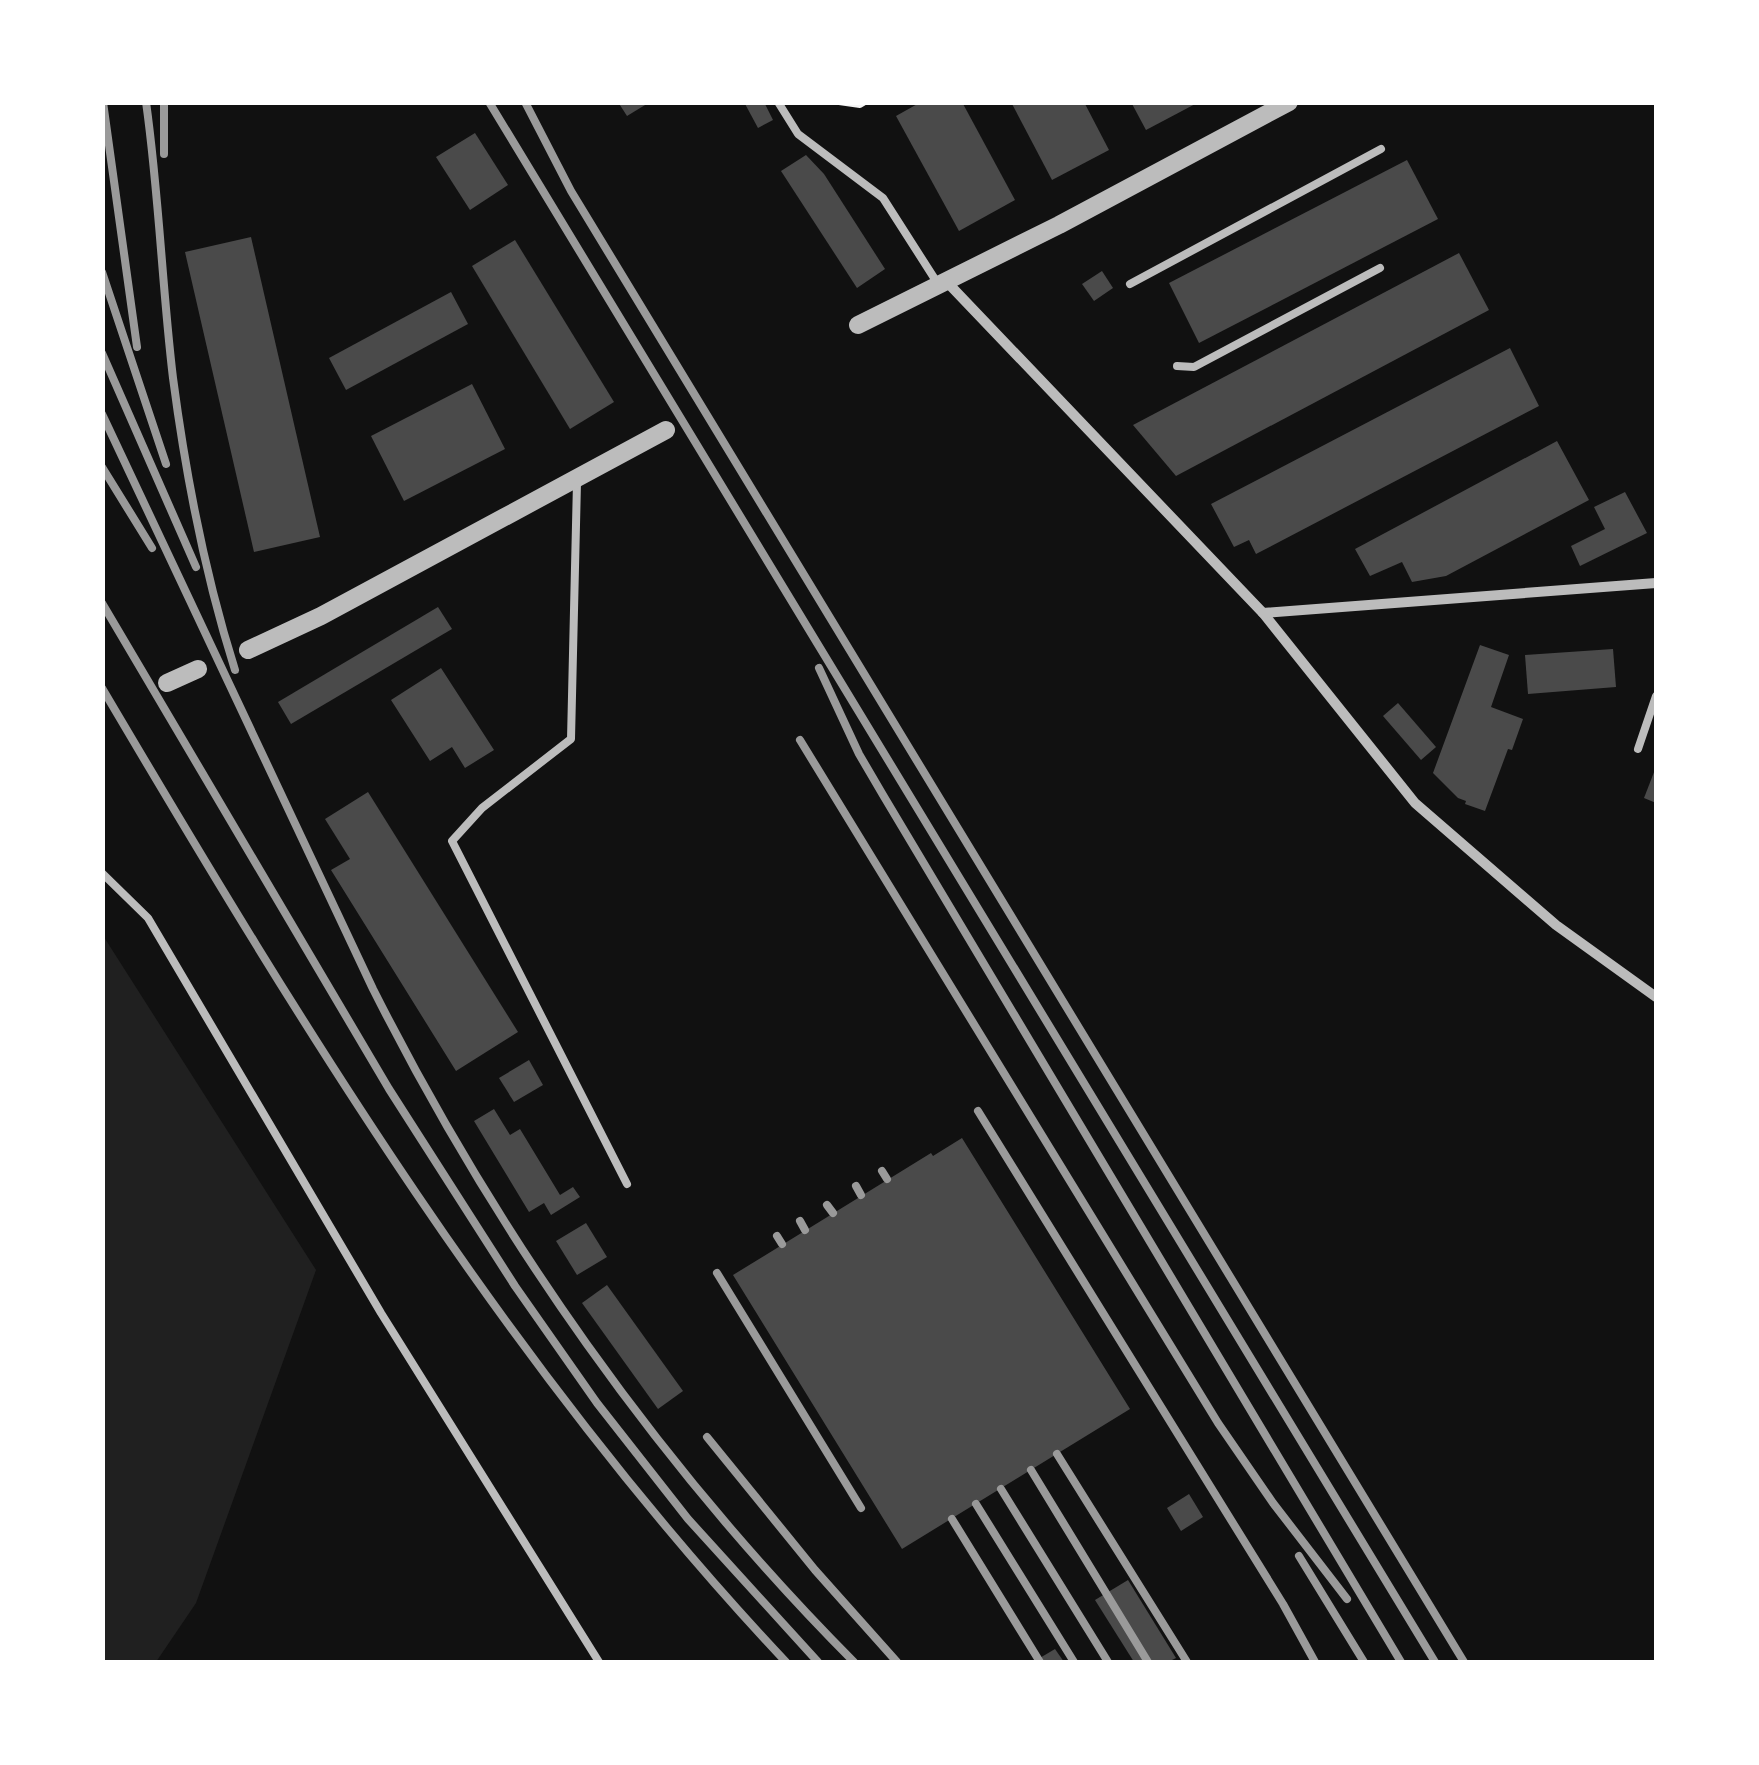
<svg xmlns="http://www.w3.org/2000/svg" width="1759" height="1765" font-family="Lato,sans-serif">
<rect width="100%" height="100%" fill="#111"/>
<polygon fill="#202020" points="102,934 316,1270 196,1603 156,1662 103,1662"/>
<g fill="#4a4a4a">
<polygon points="618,102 650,102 627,116"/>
<polygon points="744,102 764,102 773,120 758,128"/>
<polygon points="921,102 962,102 1015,200 959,231 896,116"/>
<polygon points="1011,102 1084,102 1109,150 1052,180"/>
<polygon points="1131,102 1199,102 1146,130"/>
<polygon points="475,133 508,185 470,210 436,157"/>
<polygon points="806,155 824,174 885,269 857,288 781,171"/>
<polygon points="1407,160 1438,219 1199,343 1169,283"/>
<polygon points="251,237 320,537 254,552 185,252"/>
<polygon points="515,240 614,402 570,429 472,266"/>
<polygon points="1459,253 1489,310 1176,476 1133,425"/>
<polygon points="1102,271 1113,288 1094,301 1082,284"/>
<polygon points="451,292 468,324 346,390 329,358"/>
<polygon points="1510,348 1539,406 1256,554 1249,540 1234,547 1211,504"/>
<polygon points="472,384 505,449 404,501 371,436"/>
<polygon points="1557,441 1589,500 1446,576 1412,582 1402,562 1370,576 1355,549"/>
<polygon points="1625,492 1647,533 1580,566 1571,546 1605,529 1594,507"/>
<polygon points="438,607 452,629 291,724 278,702"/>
<polygon points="1480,645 1509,655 1491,707 1523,719 1512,750 1508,749 1485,811 1465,804 1466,801 1458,798 1433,773"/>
<polygon points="1613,649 1616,687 1528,694 1525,655"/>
<polygon points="441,668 494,750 465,768 452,747 430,761 391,700"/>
<polygon points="1398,703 1436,747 1421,760 1383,716"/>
<polygon points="1656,767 1656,803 1644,798"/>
<polygon points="368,792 518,1032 456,1071 331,870 350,859 325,819"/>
<polygon points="529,1060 543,1085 514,1102 499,1078"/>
<polygon points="494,1109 510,1135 520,1129 560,1195 573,1187 580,1197 551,1215 544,1203 529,1212 474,1121"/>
<polygon points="962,1138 1130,1409 902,1549 733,1275 931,1153 933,1156"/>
<polygon points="586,1223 607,1257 577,1275 556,1241"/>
<polygon points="607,1285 683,1391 658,1409 582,1303"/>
<polygon points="1189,1494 1203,1517 1181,1531 1167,1508"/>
<polygon points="1128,1580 1176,1658 1168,1662 1134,1662 1095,1600"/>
<polygon points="1055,1649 1064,1662 1033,1662"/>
</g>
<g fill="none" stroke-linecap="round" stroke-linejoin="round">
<polyline stroke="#f5f5f5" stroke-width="6" points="839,102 860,105 865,102"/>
<g stroke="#bcbcbc" stroke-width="8">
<polyline points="778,102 798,134 883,198 938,284"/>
<polyline points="1130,284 1381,149"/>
<polyline points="1177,366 1194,367 1380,268"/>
<polyline points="577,482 571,739 482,808 452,841 627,1184"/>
<polyline points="1638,749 1656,696"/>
<polyline points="102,873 148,918 381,1313 599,1662"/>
</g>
<g stroke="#bcbcbc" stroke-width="10">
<polyline points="945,280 1263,613 1415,803 1556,925 1656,997"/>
<polyline points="1263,613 1656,583"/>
</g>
<g stroke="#bcbcbc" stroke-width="18">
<polyline points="858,325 1059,225 1289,102"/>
<polyline points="248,650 321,616 666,430"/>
<polyline points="167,683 198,669"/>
</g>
<g stroke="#9a9a9a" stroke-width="8">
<polyline points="103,102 137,347"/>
<path d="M146 102C159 194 162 286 173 378 186 477 205 575 235 670"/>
<polyline points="489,102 1435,1662"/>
<polyline points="525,102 571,191 1464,1662"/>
<polyline points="164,154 164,102"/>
<polyline points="102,272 166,464"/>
<polyline points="102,353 196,567"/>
<path d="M102 414 373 989C497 1235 659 1466 854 1662"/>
<polyline points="102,467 152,548"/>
<polyline points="102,603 389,1089 515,1286 597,1403 688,1519 818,1662"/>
<polyline points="819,668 859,754 883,795 1401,1662"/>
<path d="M102 688C305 1032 511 1370 786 1662"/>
<polyline points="800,740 1218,1423 1273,1503 1347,1599"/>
<polyline points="978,1111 1283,1604 1315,1662"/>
<polyline points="882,1171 887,1179"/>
<polyline points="856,1186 861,1195"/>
<polyline points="827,1205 833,1213"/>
<polyline points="800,1221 805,1230"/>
<polyline points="777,1236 782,1244"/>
<polyline points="717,1273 861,1508"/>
<polyline points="707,1437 815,1570 897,1662"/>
<polyline points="1057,1454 1187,1662"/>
<polyline points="1031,1470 1148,1662"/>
<polyline points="1001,1489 1108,1662"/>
<polyline points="976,1504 1074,1662"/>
<polyline points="952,1519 1040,1662"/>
<polyline points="1299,1556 1364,1662"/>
</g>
</g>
<rect width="1759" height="1765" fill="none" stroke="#ffffff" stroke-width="210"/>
</svg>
